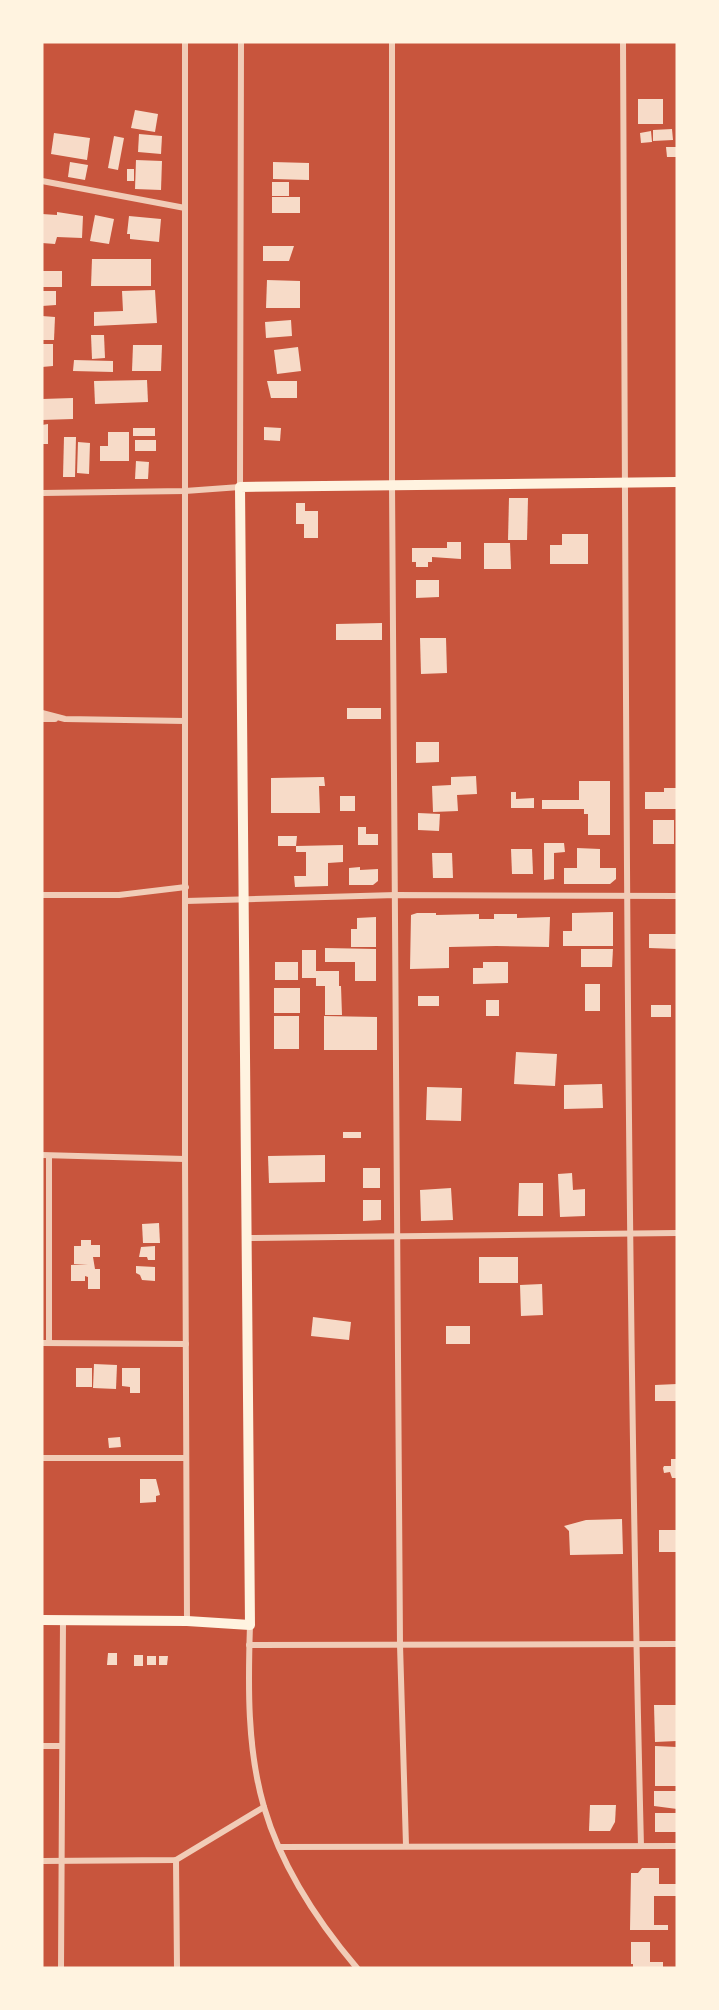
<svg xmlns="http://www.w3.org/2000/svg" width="719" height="2010" font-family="'PT Sans',sans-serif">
<rect width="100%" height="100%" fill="#c8553d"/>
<g fill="#f7dbc8">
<rect x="638" y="99" width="25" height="25"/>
<polygon points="135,110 158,114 155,132 131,128"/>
<polygon points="672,129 673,140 653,141 653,130"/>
<polygon points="651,131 652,142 641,143 640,133"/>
<polygon points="54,133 90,138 87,160 51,154"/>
<polygon points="139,134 162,136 161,154 138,152"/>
<polygon points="114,136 124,138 118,170 108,168"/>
<polygon points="666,147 677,147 677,157 667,157"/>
<polygon points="136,160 162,161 161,190 135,189"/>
<polygon points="70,162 88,165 85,180 68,177"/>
<polygon points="273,162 309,163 309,180 273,179"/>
<rect x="127" y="169" width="7" height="12"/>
<rect x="272" y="182" width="17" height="14"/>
<rect x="272" y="197" width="28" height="16"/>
<polygon points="57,212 83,216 82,238 57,237 55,244 42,243 42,214 57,215"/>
<polygon points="95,215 114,219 109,244 90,241"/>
<polygon points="129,216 161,219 159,242 130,239 130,234 127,234"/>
<polygon points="263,246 294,246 289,261 263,261"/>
<polygon points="92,259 151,259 151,286 91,286"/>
<rect x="42" y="271" width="20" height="16"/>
<polygon points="267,280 300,281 300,308 266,308"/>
<polygon points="155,290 157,323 94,326 94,312 123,311 122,291"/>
<polygon points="42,291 56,291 56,305 42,306"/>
<polygon points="42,316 55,317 54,340 42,340"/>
<polygon points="291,320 292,336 266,338 265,322"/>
<polygon points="91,335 104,335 105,358 92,359"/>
<polygon points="42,344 53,344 53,366 42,367"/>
<polygon points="133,345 162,345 161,371 132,371"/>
<polygon points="298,347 301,371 277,374 274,350"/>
<polygon points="74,360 113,361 113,372 73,371"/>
<polygon points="147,380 148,402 95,404 94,381"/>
<polygon points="267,381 297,381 297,398 271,398"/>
<polygon points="73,398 73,419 42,420 42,399"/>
<polygon points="48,424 48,444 42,444 42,425"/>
<polygon points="264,427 281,428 280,441 264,440"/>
<rect x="133" y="428" width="22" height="8"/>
<polygon points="108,432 129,432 129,461 100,461 100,446 108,446"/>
<polygon points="64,437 76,437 75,477 63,477"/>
<rect x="135" y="440" width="21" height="11"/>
<polygon points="78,442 90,443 89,474 77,473"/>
<polygon points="136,461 149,462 148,479 135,479"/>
<polygon points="509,498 528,498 527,540 508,540"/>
<polygon points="296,503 305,503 305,511 318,511 318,538 304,538 304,524 296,524"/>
<polygon points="562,534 588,534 588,564 550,564 550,545 562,545"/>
<polygon points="447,542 461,542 461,559 432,557 432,562 428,562 428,567 416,567 416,562 412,562 412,548 447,548"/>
<polygon points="484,543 510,543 511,569 484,569"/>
<polygon points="416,580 439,580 439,597 416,598"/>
<polygon points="382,623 382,640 336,640 336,624"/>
<polygon points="420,638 446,638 447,673 421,674"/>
<rect x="347" y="708" width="34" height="11"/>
<polygon points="416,742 439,742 439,762 416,763"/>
<polygon points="476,776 477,794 457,795 458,811 433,812 432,786 451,785 451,777"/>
<polygon points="324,777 325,786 319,786 320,813 271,813 271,778"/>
<polygon points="579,781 610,781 610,835 588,835 588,814 584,814 584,809 542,809 542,800 579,800"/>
<polygon points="664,788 677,788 677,809 645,809 645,792 664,792"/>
<polygon points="511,792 516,792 516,799 534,798 534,808 511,808"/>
<rect x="340" y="796" width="15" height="15"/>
<polygon points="418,813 440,814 439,831 418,830"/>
<rect x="653" y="820" width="21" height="24"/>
<polygon points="358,827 366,827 366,834 378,834 378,845 358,845"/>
<polygon points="278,836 297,836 296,846 278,846"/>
<polygon points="544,843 564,843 565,852 554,853 554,879 544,880"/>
<polygon points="343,845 343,862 328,863 328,886 295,887 294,876 306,876 306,852 296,852 296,846"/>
<polygon points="577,848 600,849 600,868 616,868 616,879 610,884 564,884 564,868 577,868"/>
<polygon points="511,849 532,849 533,874 512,874"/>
<polygon points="432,853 452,853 453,878 433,878"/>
<polygon points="360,867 360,870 378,869 378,881 373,885 349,885 349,868"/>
<polygon points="613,912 613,946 563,946 563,931 572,931 572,913"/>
<polygon points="417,913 436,913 436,915 479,914 479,919 494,919 494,914 517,914 517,918 550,917 549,947 496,946 449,947 449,968 410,969 411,915"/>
<polygon points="376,917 376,947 351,947 351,929 357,929 357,918"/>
<polygon points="649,934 677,934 677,949 649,948"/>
<polygon points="325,948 376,949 376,981 355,981 355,962 325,962"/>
<polygon points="581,949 613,949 612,967 581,967"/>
<polygon points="302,950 316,950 316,971 339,971 339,986 341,986 342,1015 325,1015 325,986 316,986 316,978 302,978"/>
<rect x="275" y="962" width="23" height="18"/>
<polygon points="483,962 508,962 508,983 473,984 473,968 483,968"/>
<rect x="585" y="984" width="15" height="27"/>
<rect x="274" y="988" width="26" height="25"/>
<rect x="418" y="996" width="21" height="10"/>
<rect x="486" y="1000" width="13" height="16"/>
<rect x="651" y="1005" width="20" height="12"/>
<rect x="274" y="1016" width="25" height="33"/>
<polygon points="324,1016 377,1017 377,1050 324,1050"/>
<polygon points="516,1052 557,1054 555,1086 514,1084"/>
<polygon points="602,1084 603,1108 564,1109 564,1085"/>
<polygon points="427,1087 462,1088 461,1121 426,1120"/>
<rect x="343" y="1132" width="18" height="6"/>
<polygon points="325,1155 325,1182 269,1183 268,1156"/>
<rect x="363" y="1168" width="17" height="20"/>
<polygon points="572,1173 573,1190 585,1189 585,1216 560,1217 558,1174"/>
<polygon points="519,1183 543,1183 543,1216 518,1216"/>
<polygon points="451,1188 453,1220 421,1221 420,1190"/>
<polygon points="363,1200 381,1200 381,1220 363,1221"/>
<polygon points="159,1223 160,1243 143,1243 142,1224"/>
<polygon points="81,1240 91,1240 91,1245 100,1245 100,1257 93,1257 95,1269 100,1269 100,1289 88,1289 88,1277 85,1276 85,1281 71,1281 71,1265 88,1264 74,1264 74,1246 81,1246"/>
<polygon points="155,1246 155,1260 148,1260 147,1257 139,1257 141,1247"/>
<rect x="479" y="1257" width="39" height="26"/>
<polygon points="136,1266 155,1267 155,1281 142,1280 140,1275 136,1273"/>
<polygon points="542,1284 543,1315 521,1316 520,1285"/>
<polygon points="313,1317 351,1322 349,1340 311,1336"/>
<rect x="446" y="1326" width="24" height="18"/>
<polygon points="94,1364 117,1365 116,1389 93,1388"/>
<rect x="76" y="1368" width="16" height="19"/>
<polygon points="122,1368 140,1368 140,1393 130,1393 130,1387 122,1386"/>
<polygon points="677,1384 677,1401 655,1401 655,1385"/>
<polygon points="120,1437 121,1447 109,1448 108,1438"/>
<polygon points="671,1459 677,1459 677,1478 672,1478 670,1472 664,1473 663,1468 664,1466 671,1466"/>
<polygon points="140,1479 156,1479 160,1495 156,1496 156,1502 140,1503"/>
<polygon points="622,1519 623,1554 570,1555 569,1531 564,1526 586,1520"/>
<rect x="659" y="1530" width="18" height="22"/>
<polygon points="108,1653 117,1653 117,1665 107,1665"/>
<rect x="134" y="1655" width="9" height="11"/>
<rect x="147" y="1656" width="9" height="9"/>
<polygon points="159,1656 168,1656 167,1665 159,1665"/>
<polygon points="654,1705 677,1705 677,1741 655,1742"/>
<polygon points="655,1746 677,1747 677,1786 655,1786"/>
<polygon points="654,1791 677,1791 677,1809 654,1806"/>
<polygon points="590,1805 616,1805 615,1822 610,1831 589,1831"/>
<rect x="655" y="1813" width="22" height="19"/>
<polygon points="642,1868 659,1868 659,1884 677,1884 677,1896 654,1896 654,1925 668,1925 668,1930 630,1930 631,1873 638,1873"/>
<polygon points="631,1942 650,1942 650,1962 663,1962 663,1968 633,1968 633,1964 631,1964"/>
</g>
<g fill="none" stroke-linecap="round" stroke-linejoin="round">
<g stroke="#f1ccb7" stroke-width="6">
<polyline points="185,42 185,1159 187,1621"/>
<polyline points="392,42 392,485 400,1645 406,1845"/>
<path d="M623 42C626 643 626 1245 641 1846"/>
<polyline points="42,181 185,208"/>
<polyline points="42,493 185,491 240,487 241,42"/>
<polyline points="42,713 65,719 185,721"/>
<polyline points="42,719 55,719"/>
<polyline points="42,895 119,895 186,887"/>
<polyline points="186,901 396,895 677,896"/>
<polyline points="42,1155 185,1159"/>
<polyline points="49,1156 49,1343"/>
<polyline points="248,1238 677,1233"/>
<polyline points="42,1343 186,1344"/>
<polyline points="42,1458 186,1458"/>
<path d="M250 1625C248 1685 247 1749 264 1807 281 1865 318 1922 357 1968"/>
<polyline points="249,1645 677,1644"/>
<polyline points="42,1746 62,1746"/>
<polyline points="280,1847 677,1846"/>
<polyline points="176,1860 177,1968"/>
<polyline points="42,1861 176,1860 264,1807"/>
<polyline points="61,1968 63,1620"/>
</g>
<polyline stroke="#fff3e0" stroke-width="10" points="42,1620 187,1621 250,1625 240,487 677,482"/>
</g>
<rect width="719" height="2010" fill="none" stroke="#fff3e0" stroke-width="87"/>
</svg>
